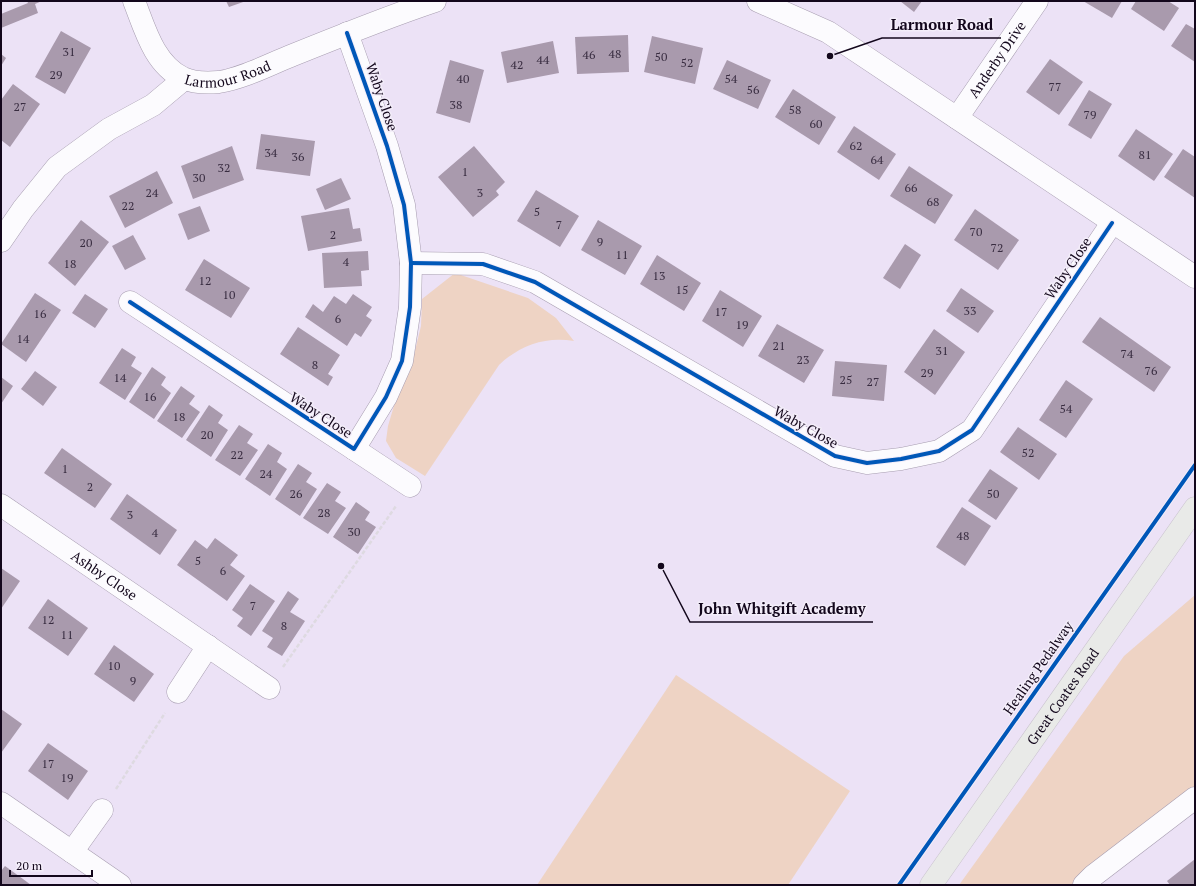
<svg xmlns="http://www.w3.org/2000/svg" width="1196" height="886" font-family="'PT Serif',serif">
<rect width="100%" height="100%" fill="#ece2f6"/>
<g fill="#eed3c4">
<path d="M455 273 528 298 556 318 574 341C546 336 520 345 499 365L425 476 396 458 386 441 388 426 396 399 410 371 421 326 422 299Z"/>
<polygon points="1195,595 1195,788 1083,873 1071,885 959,885 1124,656"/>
<polygon points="676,675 850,791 788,885 537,885"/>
</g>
<g fill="#a99aad">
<polygon points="27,1 42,1 35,4 38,13 1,28 1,14 28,3"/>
<polygon points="226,1 246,1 229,7"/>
<polygon points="900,1 922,1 914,12"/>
<polygon points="1083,1 1122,1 1112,18"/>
<polygon points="1136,1 1168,1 1179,8 1164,31 1131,9"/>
<polygon points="1186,24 1195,29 1195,62 1171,46"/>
<polygon points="61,31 91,48 65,94 35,77"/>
<polygon points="628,35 629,72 577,74 575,37"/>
<polygon points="652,36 703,48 695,84 644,72"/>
<polygon points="553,41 559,73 507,83 501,52"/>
<polygon points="1,54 6,58 1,66"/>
<polygon points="1050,59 1083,82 1059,115 1026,92"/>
<polygon points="450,60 484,70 470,123 436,113"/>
<polygon points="727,60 771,80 758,109 713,89"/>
<polygon points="13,84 40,104 10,147 1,140 1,100"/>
<polygon points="793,89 836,117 819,145 775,117"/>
<polygon points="1089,90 1112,104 1091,139 1068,125"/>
<polygon points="854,126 896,154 879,180 837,152"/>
<polygon points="1136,129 1173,154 1154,181 1118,156"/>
<polygon points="261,134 315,141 310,176 256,169"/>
<polygon points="232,146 244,180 193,199 181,166"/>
<polygon points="474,146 505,182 496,191 499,195 473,217 438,177"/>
<polygon points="1183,149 1195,157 1195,198 1164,177"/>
<polygon points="909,166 953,195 935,224 890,196"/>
<polygon points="157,171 173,203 125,228 109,196"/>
<polygon points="341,178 351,199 325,210 316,189"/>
<polygon points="536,190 579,216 560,247 517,221"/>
<polygon points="200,206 210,231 188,240 178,214"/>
<polygon points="349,208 353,229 360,228 362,241 308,251 301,216"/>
<polygon points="975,209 1019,240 998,270 954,240"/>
<polygon points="81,220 109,242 75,286 48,263"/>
<polygon points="598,220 642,246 625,275 581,250"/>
<polygon points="133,235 146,259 125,270 112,246"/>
<polygon points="905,244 921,255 900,289 883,278"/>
<polygon points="368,251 369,270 361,271 362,286 324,288 322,253"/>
<polygon points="657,255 701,283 684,311 640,284"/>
<polygon points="204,259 250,288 231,318 185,290"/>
<polygon points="961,288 994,311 978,333 946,311"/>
<polygon points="720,290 762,316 743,347 702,321"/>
<polygon points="35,293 61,310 26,362 1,344"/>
<polygon points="85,294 108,309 95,328 72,313"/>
<polygon points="353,294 372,307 366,316 372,320 361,337 355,333 347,346 305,317 313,304 323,312 334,296 346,304"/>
<polygon points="1100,317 1171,367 1154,392 1082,342"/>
<polygon points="777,324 824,350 804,383 758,356"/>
<polygon points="298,327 340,355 328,374 333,377 328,386 280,354"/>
<polygon points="934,329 965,352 935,395 904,372"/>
<polygon points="122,348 136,357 131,366 142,373 125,400 99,383"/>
<polygon points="835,361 887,365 884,401 832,396"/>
<polygon points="152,367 166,377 161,385 171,393 154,419 129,402"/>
<polygon points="35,371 57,387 43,406 21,389"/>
<polygon points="1,377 13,386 1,404"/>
<polygon points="1066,380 1093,399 1066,438 1039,420"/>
<polygon points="181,386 195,396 189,404 200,412 182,438 157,421"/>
<polygon points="209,405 223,415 218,423 228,430 211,457 186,440"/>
<polygon points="239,425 253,434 247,443 258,450 240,476 215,460"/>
<polygon points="1018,427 1057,454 1039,480 1000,452"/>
<polygon points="268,444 282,453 277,462 287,469 270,496 245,479"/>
<polygon points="62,448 112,484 95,508 44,473"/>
<polygon points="298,464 312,473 306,482 317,489 300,516 275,499"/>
<polygon points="990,469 1018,488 996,520 968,501"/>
<polygon points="327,483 341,492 335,501 346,508 328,534 303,518"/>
<polygon points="127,494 177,530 160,555 110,519"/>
<polygon points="356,502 370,512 365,520 376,527 358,554 333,537"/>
<polygon points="962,507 991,526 965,566 936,547"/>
<polygon points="215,538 238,555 230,565 245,576 227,601 177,565 195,540 207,549"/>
<polygon points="1,568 20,581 1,609"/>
<polygon points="250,584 275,601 251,636 237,626 243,618 232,610"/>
<polygon points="288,591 299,599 290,612 305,621 282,656 267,647 273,638 262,631"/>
<polygon points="48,599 88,628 68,656 28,628"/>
<polygon points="114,645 154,674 134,702 94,674"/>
<polygon points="1,709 22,724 1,753"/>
<polygon points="48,743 88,771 68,800 28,771"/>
<polygon points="1195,859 1195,885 1170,885 1167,881"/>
<polygon points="5,866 23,879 31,885 1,885 1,871"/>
</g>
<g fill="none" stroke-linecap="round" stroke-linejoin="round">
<g stroke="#a79db0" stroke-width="23">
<g id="minor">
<path id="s1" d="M957 118 1037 1"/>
<polyline points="1,241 23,209 57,167 109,129 153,105 184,79"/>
<polyline points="411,263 483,264 535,282 835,456 867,463 901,459 939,451 972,430 1112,223"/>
<polyline points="130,302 354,449 386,397 402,361 410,307 411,263 404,205 387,146 347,33"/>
<polyline points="354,449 410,486"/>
<path id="s2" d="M1 505 269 688"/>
<polyline points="178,692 208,646"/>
<polyline points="1,803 120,885"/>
<polyline points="72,852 102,810"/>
<polyline points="1084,885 1093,876 1195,798"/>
</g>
</g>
<g stroke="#a79db0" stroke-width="23">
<g id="tertiary">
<path id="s3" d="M134 1C145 29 154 64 183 78 194 83 208 83 219 82 244 78 270 64 293 55 340 36 387 17 435 1"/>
<polyline points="758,1 828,32 1195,277"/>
</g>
</g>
<g stroke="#c9c3ce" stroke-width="23">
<g id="primary">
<path id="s4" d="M931 885 1195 508"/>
</g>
</g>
<g stroke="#dedae1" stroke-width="2.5" stroke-dasharray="4 2" stroke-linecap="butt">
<polyline points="283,667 396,506"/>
<polyline points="116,789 165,713"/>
</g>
<use href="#minor" stroke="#fcfbfe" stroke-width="22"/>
<use href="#tertiary" stroke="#fcfbfe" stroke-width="22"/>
<use href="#primary" stroke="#e9eae8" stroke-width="22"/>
<g stroke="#f3edf9" stroke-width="6">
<g id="cycleway">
<polyline points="411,263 483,264 535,282 835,456 867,463 901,459 939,451 972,430 1112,223"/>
<polyline points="130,302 354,449 386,397 402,361 410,307 411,263 404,205 387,146 347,33"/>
<polyline points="899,885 1195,465"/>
</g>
</g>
<use href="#cycleway" stroke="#0057b8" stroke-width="4"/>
</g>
<g text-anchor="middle" stroke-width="3" stroke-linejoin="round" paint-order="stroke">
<g font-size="12" fill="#382c40">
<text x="69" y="56">31</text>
<text x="615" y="58">48</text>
<text x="589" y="59">46</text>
<text x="661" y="61">50</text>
<text x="543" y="64">44</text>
<text x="687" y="67">52</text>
<text x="517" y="69">42</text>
<text x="56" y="79">29</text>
<text x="463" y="83">40</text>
<text x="731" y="83">54</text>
<text x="1055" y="91">77</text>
<text x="753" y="94">56</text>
<text x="456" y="109">38</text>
<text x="20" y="111">27</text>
<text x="795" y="114">58</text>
<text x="1090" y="119">79</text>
<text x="816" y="128">60</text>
<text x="856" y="150">62</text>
<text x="271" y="157">34</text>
<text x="1145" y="159">81</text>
<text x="298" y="161">36</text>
<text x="877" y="164">64</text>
<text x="224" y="172">32</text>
<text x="465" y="176">1</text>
<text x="199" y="182">30</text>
<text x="911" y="192">66</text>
<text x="152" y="197">24</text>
<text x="480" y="197">3</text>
<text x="933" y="206">68</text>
<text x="128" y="210">22</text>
<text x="537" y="216">5</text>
<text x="559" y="229">7</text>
<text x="976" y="236">70</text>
<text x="333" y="239">2</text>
<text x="600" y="246">9</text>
<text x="86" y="247">20</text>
<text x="997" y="252">72</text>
<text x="622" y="259">11</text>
<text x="346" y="266">4</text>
<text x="70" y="268">18</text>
<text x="659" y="280">13</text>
<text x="205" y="285">12</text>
<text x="682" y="294">15</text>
<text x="229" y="299">10</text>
<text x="970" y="315">33</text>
<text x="721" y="316">17</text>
<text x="40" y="318">16</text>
<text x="338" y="323">6</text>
<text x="742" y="329">19</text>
<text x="23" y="343">14</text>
<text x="779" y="350">21</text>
<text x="942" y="355">31</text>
<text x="1127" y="358">74</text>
<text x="803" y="364">23</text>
<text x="315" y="369">8</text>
<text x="1151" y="375">76</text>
<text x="927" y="377">29</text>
<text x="120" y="382">14</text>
<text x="846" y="384">25</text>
<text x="873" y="386">27</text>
<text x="150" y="401">16</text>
<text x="1066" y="413">54</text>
<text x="179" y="421">18</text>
<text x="207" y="439">20</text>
<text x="1028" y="457">52</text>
<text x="237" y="459">22</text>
<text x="65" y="473">1</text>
<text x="266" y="478">24</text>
<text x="90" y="491">2</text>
<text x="296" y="498">26</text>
<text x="993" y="498">50</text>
<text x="324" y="517">28</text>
<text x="130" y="519">3</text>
<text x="354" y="536">30</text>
<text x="155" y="537">4</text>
<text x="963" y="540">48</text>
<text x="198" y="565">5</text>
<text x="223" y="575">6</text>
<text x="253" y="610">7</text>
<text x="48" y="624">12</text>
<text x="284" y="630">8</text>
<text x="67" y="639">11</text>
<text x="114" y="670">10</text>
<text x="133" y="685">9</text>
<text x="48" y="768">17</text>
<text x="67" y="782">19</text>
</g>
<g font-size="14" fill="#13071c" stroke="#f3edf9">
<text dy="5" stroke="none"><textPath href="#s1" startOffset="71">Anderby Drive</textPath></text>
<text dy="5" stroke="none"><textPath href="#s3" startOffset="140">Larmour Road</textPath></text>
<text transform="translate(382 97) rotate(71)" y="5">Waby Close</text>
<text transform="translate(1068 268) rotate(-56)" y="5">Waby Close</text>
<text transform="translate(321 415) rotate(33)" y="5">Waby Close</text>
<text transform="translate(806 427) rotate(29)" y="5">Waby Close</text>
<text dy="5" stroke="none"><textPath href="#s2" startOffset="125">Ashby Close</textPath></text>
<text transform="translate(1038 668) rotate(-55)" y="5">Healing Pedalway</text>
<text dy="5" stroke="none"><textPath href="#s4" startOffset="230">Great Coates Road</textPath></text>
</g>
</g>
<path fill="none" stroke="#13071c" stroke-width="1.5" d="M830 56L882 38H1001M661 566L690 622H873"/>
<g fill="#13071c" stroke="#f3edf9" stroke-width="1.5">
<circle cx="830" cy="56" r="4"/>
<circle cx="661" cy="566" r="4"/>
</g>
<g font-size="15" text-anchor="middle" font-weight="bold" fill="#13071c" stroke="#f3edf9" stroke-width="3" stroke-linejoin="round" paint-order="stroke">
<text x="942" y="30">Larmour Road</text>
<text x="782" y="614">John Whitgift Academy</text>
</g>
<rect width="1196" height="886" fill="none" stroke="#13071c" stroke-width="4"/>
<path d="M10 870v6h82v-6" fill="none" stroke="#13071c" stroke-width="2"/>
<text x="16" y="870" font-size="12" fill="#13071c" stroke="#f3edf9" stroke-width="3" paint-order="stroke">20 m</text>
</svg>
